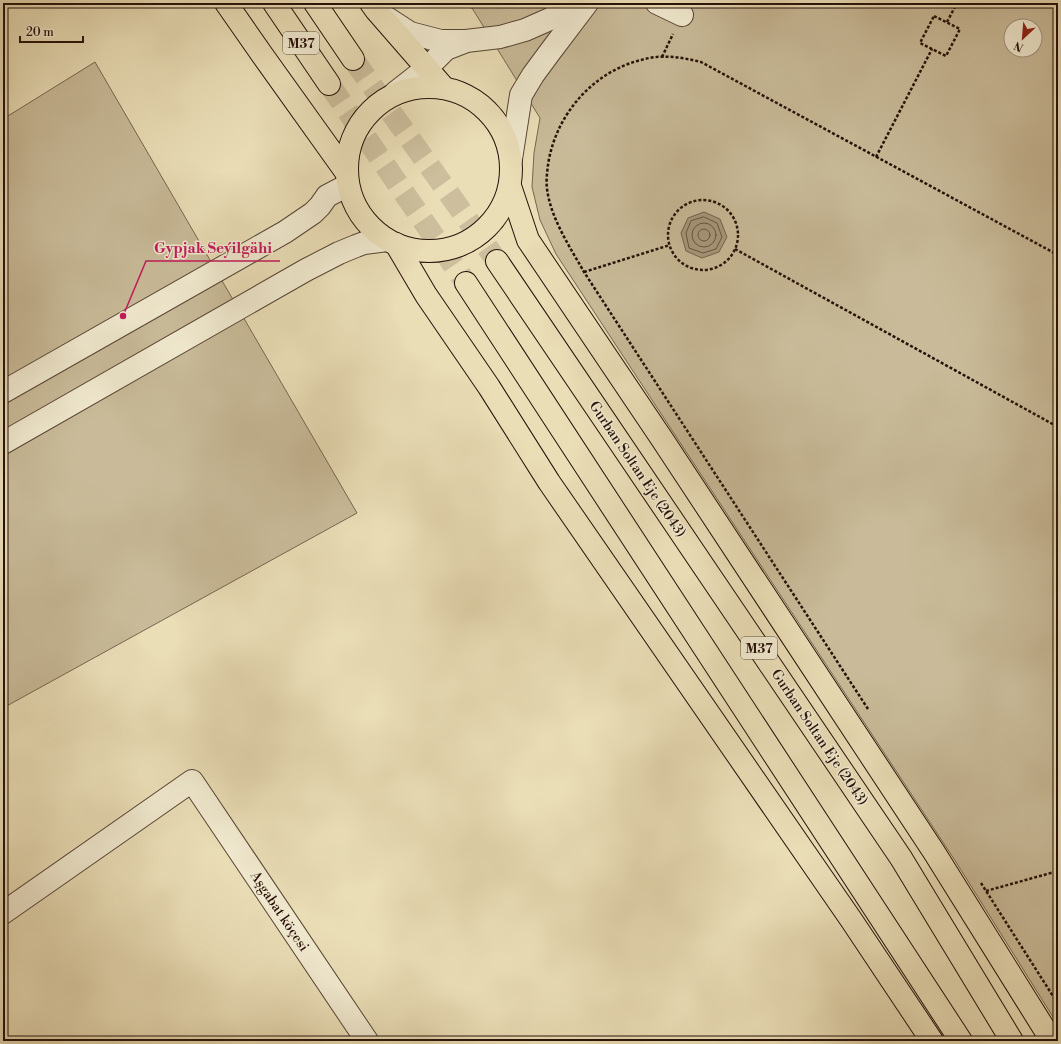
<svg xmlns="http://www.w3.org/2000/svg" width="1061" height="1044" font-family="'Libre Bodoni',serif">
<rect width="100%" height="100%" fill="#eadeb7"/>
<filter id="stains"><feTurbulence type="fractalNoise" baseFrequency=".005" numOctaves="4"/><feColorMatrix values="0 0 0 0 .2 0 0 0 0 .09 0 0 0 0 .02 0 0 0 .5 -.17"/></filter>
<radialGradient id="worn" r=".72"><stop offset=".6" stop-color="#630" stop-opacity="0"/><stop offset="1" stop-color="#630" stop-opacity=".3"/></radialGradient>
<g fill="#c9bb99" stroke="#786650" fill-rule="evenodd">
<path d="M451 3H1058V1025L956 862 556 254 540 220 532 187 534 153 540 118 472 8ZM1011 26H1035V50H1011Z"/>
<polygon points="95,62 357,513 3,708 3,119"/>
</g>
<polygon fill="#a7987c" stroke="#73624e" points="704,212 720,219 727,237 719,252 702,258 686,251 681,233 688,218"/>
<g fill="none" stroke-linecap="round" stroke-linejoin="round">
<g stroke="#665442" stroke-width="1">
<polygon points="704,217 717,223 722,237 716,249 703,253 689,248 686,233 691,221"/>
<circle cx="704" cy="235" r="12"/>
<circle cx="704" cy="235" r="6"/>
</g>
<g stroke="#cdbf9d" stroke-width="22" stroke-dasharray="22 11" stroke-linecap="butt">
<polyline points="353,59 497,261"/>
<polyline points="329,84 466,283"/>
</g>
<g stroke="#574434" stroke-width="24">
<g id="minor">
<polyline points="657,3 682,15"/>
<polyline points="387,18 410,33 441,41 466,41 500,37 525,30 550,19 576,3"/>
<polyline points="395,93 427,68 446,49 464,42"/>
<polyline points="511,159 521,95 533,75 550,52 587,3"/>
<polyline points="3,392 285,232 313,213 320,206 327,196 348,185"/>
<polyline points="3,443 306,270 339,253 356,246 364,243 387,240"/>
<polyline points="3,913 192,781 367,1041"/>
</g>
</g>
<g stroke="#261008" stroke-width="24">
<g id="highway">
<polyline points="226,3 263,56 346,172"/>
<polyline points="274,3 329,84"/>
<polyline points="315,3 353,59"/>
<polyline points="371,3 376,10 444,88"/>
<circle cx="429" cy="169" r="82"/>
<polyline points="510,186 528,240 662,439 934,852 1052,1041"/>
<polyline points="396,244 426,295 489,387 549,482 852,921 932,1041"/>
<polyline points="497,261 901,858 1012,1041"/>
<polyline points="466,283 961,1041"/>
</g>
</g>
<g stroke="#261008" stroke-width="2.5" stroke-dasharray="3 2" stroke-linecap="butt">
<polygon points="934,16 960,29 946,56 920,43"/>
<polyline points="947,22 957,3"/>
<polyline points="662,57 673,34"/>
<polyline points="876,157 932,49"/>
<circle cx="703" cy="235" r="35"/>
<polyline points="735,249 1058,427"/>
<polyline points="584,272 670,245"/>
<path d="M868 709 584 272C570 247 551 219 547 189 546 181 547 173 548 165 555 116 592 72 641 60 661 54 681 57 701 62L1058 255"/>
<polyline points="981,883 1058,1004"/>
<polyline points="986,891 1058,871"/>
</g>
<use href="#minor" stroke="#f1ead0" stroke-width="22"/>
<use href="#highway" stroke="#eadeb7" stroke-width="22"/>
</g>
<g text-anchor="middle" stroke-width="3" stroke-linejoin="round" paint-order="stroke">
<g fill="#f1ead0" stroke="#635144" stroke-width="1">
<rect x="283" y="32" width="36" height="22" rx="3"/>
<rect x="741" y="637" width="36" height="22" rx="3"/>
</g>
<g font-size="13" font-weight="bold" fill="#261008">
<text x="301" y="48">M37</text>
<text x="759" y="653">M37</text>
</g>
<g font-size="14" fill="#261008" stroke="#f1ead0">
<text transform="translate(638 469) rotate(56)" y="5">Gurban Soltan Eje (2043)</text>
<text transform="translate(820 737) rotate(56)" y="5">Gurban Soltan Eje (2043)</text>
<text transform="translate(280 911) rotate(56)" y="5">Aşgabat köçesi</text>
</g>
</g>
<path fill="none" stroke="#c2185b" stroke-width="1.5" d="M123 316L146 261H280"/>
<circle fill="#c2185b" stroke="#f1ead0" stroke-width="1.5" cx="123" cy="316" r="4"/>
<g font-size="15" text-anchor="middle" font-weight="bold" fill="#c2185b" stroke="#f1ead0" stroke-width="3" stroke-linejoin="round" paint-order="stroke">
<text x="213" y="253">Gypjak Seýilgähi</text>
</g>
<rect width="1061" height="1044" fill="none" stroke="#eadeb7" stroke-width="16"/>
<rect x="4" y="4" width="1053" height="1036" fill="none" stroke="#261008" stroke-width="2"/>
<rect x="8" y="8" width="1045" height="1028" fill="none" stroke="#261008"/>
<g transform="translate(1023 38) rotate(206)"><circle r="19" fill="#f1ead0" stroke="#a09380"/>
<path d="M0-3L7 15L0 10L-7 15Z" fill="#8f2418"/>
<text y="-6" font-size="11" font-weight="bold" text-anchor="middle" fill="#261008">N</text>
</g>
<path d="M20 36v6h63v-6" fill="none" stroke="#261008" stroke-width="2"/>
<text x="26" y="36" font-size="12" fill="#261008" stroke="#f1ead0" stroke-width="3" paint-order="stroke">20 m</text>
<rect width="100%" height="100%" filter="url(#stains)"/>
<rect width="100%" height="100%" fill="url(#worn)"/>
</svg>
